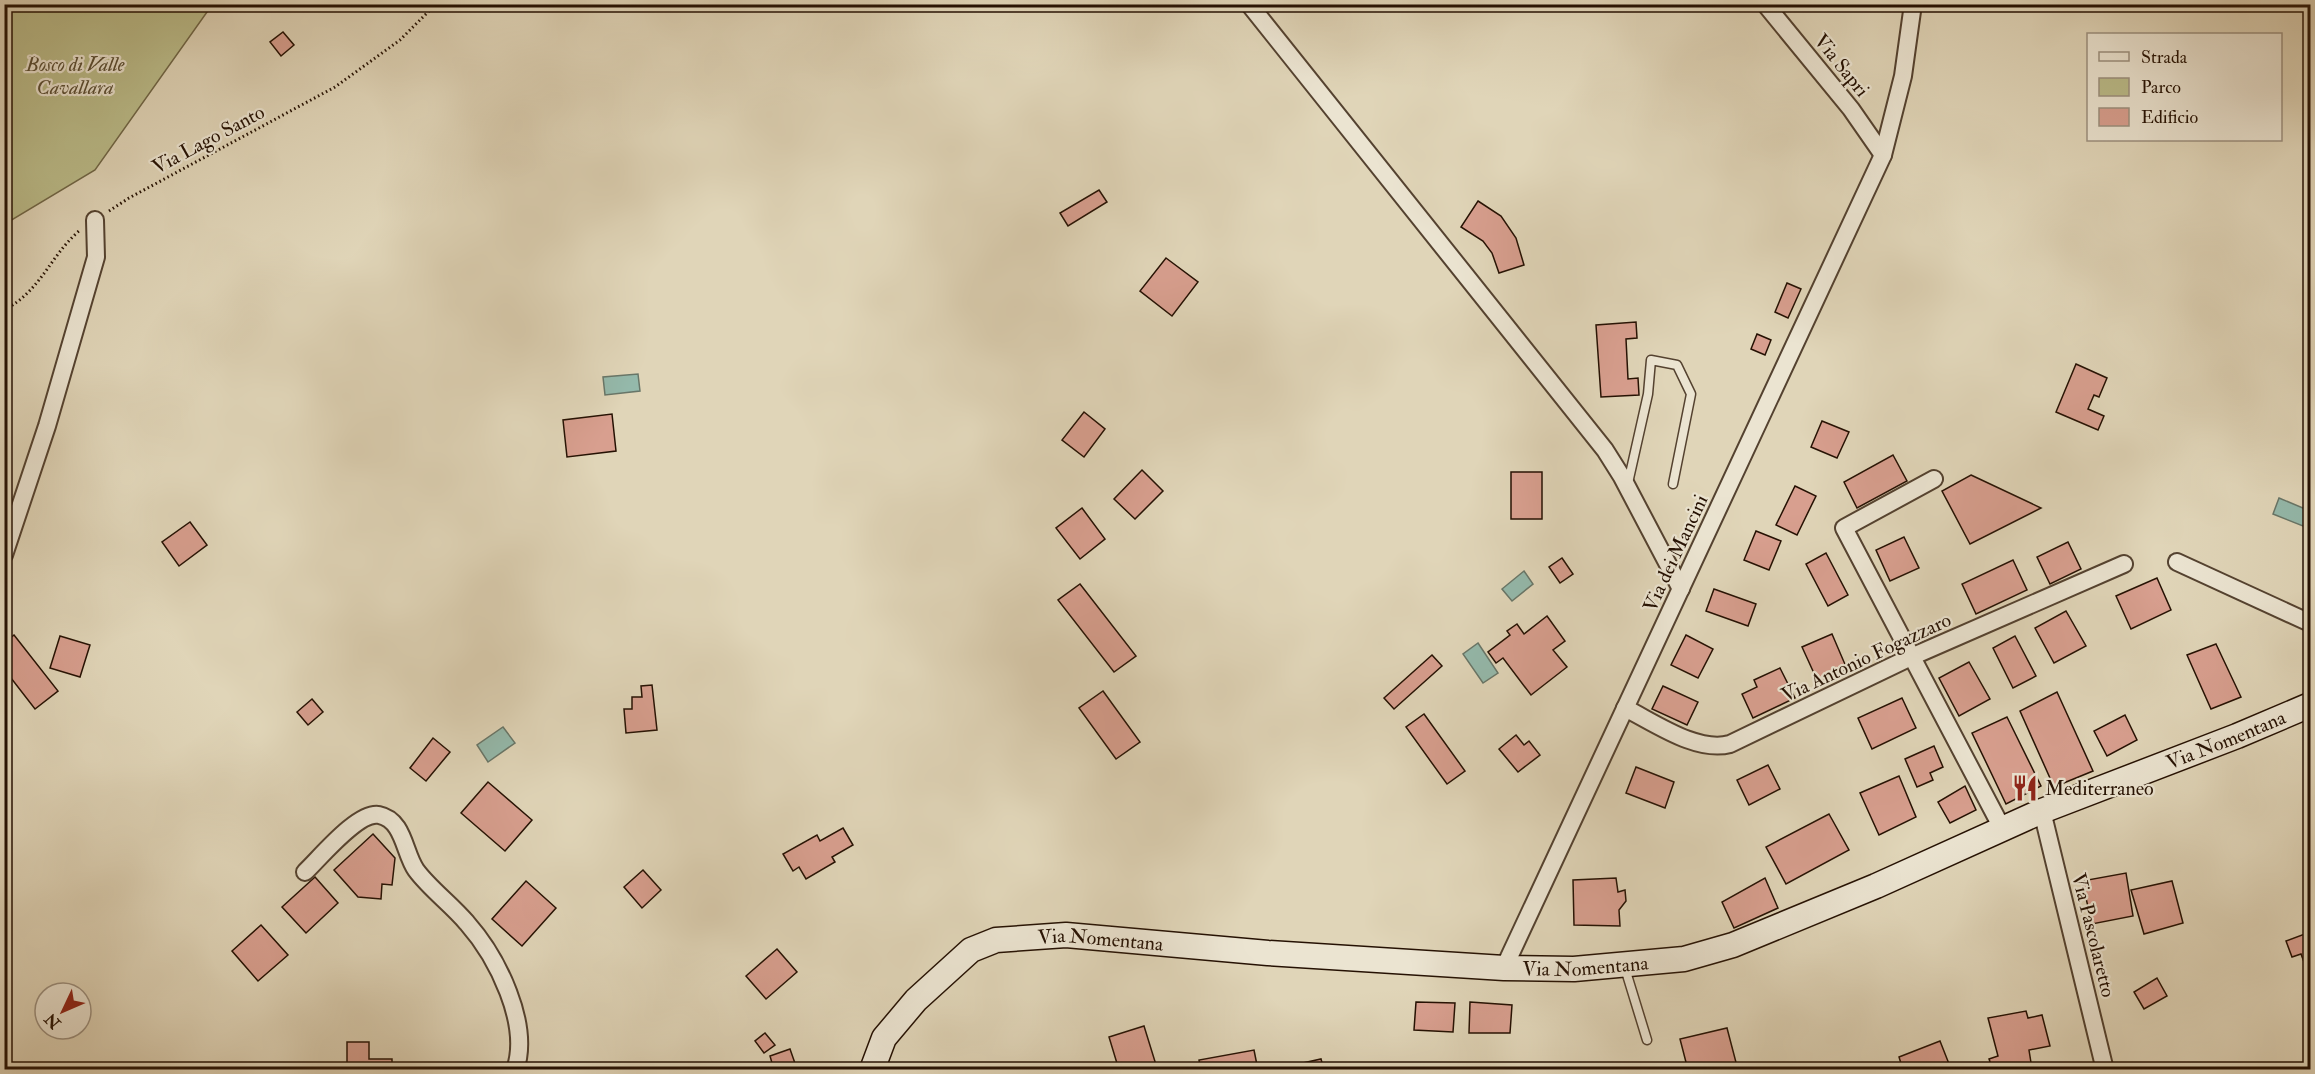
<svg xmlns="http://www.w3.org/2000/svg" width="2315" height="1074" font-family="'IM FELL Double Pica',serif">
<rect width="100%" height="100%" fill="#e0d5b8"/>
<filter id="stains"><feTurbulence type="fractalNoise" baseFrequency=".00333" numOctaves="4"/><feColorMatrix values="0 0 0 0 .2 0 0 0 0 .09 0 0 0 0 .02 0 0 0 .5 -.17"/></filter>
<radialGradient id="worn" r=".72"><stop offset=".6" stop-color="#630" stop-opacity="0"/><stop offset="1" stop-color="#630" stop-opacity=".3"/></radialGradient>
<polygon fill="#babb89" stroke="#706646" stroke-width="1.5" points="4,5 212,5 95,170 5,224"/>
<g fill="#94b9ab" stroke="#687668" stroke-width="1.5">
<polygon points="638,374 640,391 605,395 603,377"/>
<polygon points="2279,498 2310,511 2308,528 2273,514"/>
<polygon points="1524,571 1533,584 1512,601 1502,589"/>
<polygon points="1478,643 1498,673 1483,683 1463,654"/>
<polygon points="503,727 515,743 488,762 477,745"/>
</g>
<g fill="#d89f8f" stroke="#251103" stroke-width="1.5">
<polygon points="283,32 294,45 281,56 270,42"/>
<polygon points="1099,190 1107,202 1068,226 1060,213"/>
<polygon points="1478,201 1501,216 1516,238 1524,265 1499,273 1492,253 1483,241 1461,227"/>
<polygon points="1166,258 1198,282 1172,316 1140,291"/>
<polygon points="1787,283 1801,289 1788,318 1775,312"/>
<polygon points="1636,322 1637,338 1626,339 1628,379 1638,378 1639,395 1601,397 1596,325"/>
<polygon points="1757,334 1771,340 1765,355 1751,349"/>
<polygon points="2076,364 2107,378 2099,397 2094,395 2088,409 2104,416 2098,430 2056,412"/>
<polygon points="1084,412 1105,429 1084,457 1062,440"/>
<polygon points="612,414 616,451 567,457 563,420"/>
<polygon points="1822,421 1849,432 1837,458 1811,447"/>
<polygon points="1893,455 1907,481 1857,508 1844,482"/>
<polygon points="1142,470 1163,491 1135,519 1114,499"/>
<rect x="1511" y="472" width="31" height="47"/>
<polygon points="1971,475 2041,508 1970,544 1942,491"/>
<polygon points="1795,486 1816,496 1797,535 1776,525"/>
<polygon points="1082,508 1105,539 1080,559 1056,528"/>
<polygon points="190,522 207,545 179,566 162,542"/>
<polygon points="1756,531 1781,541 1769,570 1744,560"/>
<polygon points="1904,537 1919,568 1890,581 1876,550"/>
<polygon points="2068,542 2081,569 2050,584 2037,557"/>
<polygon points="1826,553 1848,595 1828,606 1806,564"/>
<polygon points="1562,558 1573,574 1560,583 1549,567"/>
<polygon points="2013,560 2027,590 1976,614 1962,584"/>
<polygon points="2157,578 2171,610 2131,629 2116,596"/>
<polygon points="1080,584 1136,656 1114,672 1058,600"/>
<polygon points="1714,589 1756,604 1748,626 1706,611"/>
<polygon points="2066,611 2086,646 2054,663 2035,628"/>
<polygon points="1547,616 1565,641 1553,650 1567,667 1531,695 1503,658 1496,663 1488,652 1510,635 1507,631 1517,624 1524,634"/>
<polygon points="1832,634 1847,669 1818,682 1802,647"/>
<polygon points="14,635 58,691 35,709 4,669 4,643"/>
<polygon points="1686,635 1713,649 1698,678 1671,665"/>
<polygon points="60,636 90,645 80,677 50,668"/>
<polygon points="2015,636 2036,676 2013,688 1993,648"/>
<polygon points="2216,644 2241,697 2211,709 2187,655"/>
<polygon points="1432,655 1442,666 1394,709 1384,698"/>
<polygon points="1969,662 1990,699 1959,716 1939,678"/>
<polygon points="1780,668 1795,698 1753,718 1742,694 1757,687 1754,680"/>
<polygon points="652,685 657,730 626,733 624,709 632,709 632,697 642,697 641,686"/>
<polygon points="1663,686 1698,702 1687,725 1652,709"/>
<polygon points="1103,691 1140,742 1116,759 1079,708"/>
<polygon points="2057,692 2093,771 2054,787 2020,711"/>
<polygon points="1902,698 1916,728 1872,749 1858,718"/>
<polygon points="312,699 323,712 308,725 297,712"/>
<polygon points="1424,714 1465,771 1447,784 1406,727"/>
<polygon points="2125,715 2137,740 2107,756 2094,731"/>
<polygon points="2007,717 2041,786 2006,804 1972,733"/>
<polygon points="1516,735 1524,745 1529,741 1540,755 1518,772 1499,749"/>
<polygon points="433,738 450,752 426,781 410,768"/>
<polygon points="1934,746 1943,767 1930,773 1933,780 1917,787 1905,759"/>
<polygon points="1768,765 1780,789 1749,805 1737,780"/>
<polygon points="1636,767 1674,782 1665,808 1626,793"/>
<polygon points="1899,776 1916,817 1879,835 1860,793"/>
<polygon points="488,782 532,820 505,851 461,813"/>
<polygon points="1965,786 1976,810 1950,823 1938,802"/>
<polygon points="1829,814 1849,850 1786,884 1766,847"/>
<polygon points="843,828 853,845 832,857 835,862 806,879 799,867 793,871 783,854 817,835 820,841"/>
<polygon points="373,834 395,858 392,885 382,884 381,899 358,897 334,870"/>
<polygon points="643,870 661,890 642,908 624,887"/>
<polygon points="2126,873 2133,916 2092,924 2082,881"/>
<polygon points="315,877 338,903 306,933 282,907"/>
<polygon points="1616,878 1618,892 1625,890 1626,901 1619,910 1620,926 1574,925 1573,880"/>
<polygon points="1765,878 1778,908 1734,928 1722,902"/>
<polygon points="526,881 556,908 522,946 492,919"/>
<polygon points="2172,881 2183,923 2144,934 2131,890"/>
<polygon points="261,925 288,955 258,981 232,951"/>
<polygon points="2310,932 2310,972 2308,973 2301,954 2292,957 2286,941"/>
<polygon points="777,949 797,972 766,999 746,976"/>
<polygon points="2157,978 2167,996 2144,1009 2134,992"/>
<polygon points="1416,1002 1455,1003 1453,1032 1414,1030"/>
<polygon points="1470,1002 1512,1005 1510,1033 1469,1033"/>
<polygon points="2026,1011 2028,1018 2042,1015 2050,1046 2029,1050 2032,1069 1993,1070 1989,1059 1998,1056 1988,1018"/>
<polygon points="1144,1026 1157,1068 1119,1070 1109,1037"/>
<polygon points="1727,1028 1738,1070 1688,1070 1680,1039"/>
<polygon points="765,1033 775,1045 764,1053 755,1041"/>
<polygon points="1940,1041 1951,1069 1903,1070 1899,1057"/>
<polygon points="347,1042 369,1042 369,1059 392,1059 392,1070 347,1070"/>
<polygon points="790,1049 797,1069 774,1070 770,1056"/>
<polygon points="1254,1050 1258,1070 1201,1070 1199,1060"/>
<polygon points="1321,1059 1324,1070 1290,1070 1289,1066"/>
</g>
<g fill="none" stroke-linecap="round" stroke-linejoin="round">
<g stroke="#544230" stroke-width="11">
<g id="lane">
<polyline points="1628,483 1648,394 1651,360 1677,365 1691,394 1673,484"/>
<polyline points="1624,965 1647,1040"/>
</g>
</g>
<g stroke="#544230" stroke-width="20">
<g id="street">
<polyline points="1249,4 1605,450 1622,477 1681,589"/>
<polyline points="1765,4 1851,109 1883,155"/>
<polyline points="1934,479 1844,528 2002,828"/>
<polyline points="4,555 47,426 96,257 95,220"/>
<polyline points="2177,562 2310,623"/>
<path d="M1625 708C1655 723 1697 753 1730 744L1911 657 2124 564"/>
<polyline points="2042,811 2105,1070"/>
<path d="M305 872C320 858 358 811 379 815 404 820 404 853 416 870 430 889 451 904 467 923 497 957 531 1024 515 1070"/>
<polyline points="1504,968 1883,155 1903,76 1913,4"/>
</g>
</g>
<g stroke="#251103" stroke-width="27">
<g id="secondary">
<path id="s1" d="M872 1070 884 1038 916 1000 971 950 996 940 1066 935 1268 953 1504 968 1574 969 1684 959 1733 945 1876 886 2042 811 2237 736 2310 705"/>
</g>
</g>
<g stroke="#251103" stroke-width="3" stroke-dasharray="1.5 3" stroke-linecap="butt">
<polyline points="109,211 129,198 335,87 400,40 436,4"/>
<path d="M4 310C41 291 50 256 79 231"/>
</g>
<use href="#lane" stroke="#ebe4d1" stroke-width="8"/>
<use href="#street" stroke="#ebe4d1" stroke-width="16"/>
<use href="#secondary" stroke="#ebe4d1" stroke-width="24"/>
</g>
<defs>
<g id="restaurant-bare" transform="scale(2.07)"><path d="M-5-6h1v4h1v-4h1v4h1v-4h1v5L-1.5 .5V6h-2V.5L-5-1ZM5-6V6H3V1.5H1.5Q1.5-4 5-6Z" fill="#8f2418" stroke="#ebe4d1" stroke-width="2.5" paint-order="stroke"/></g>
</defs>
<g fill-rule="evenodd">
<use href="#restaurant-bare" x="2025" y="788"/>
</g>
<g text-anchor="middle" stroke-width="4.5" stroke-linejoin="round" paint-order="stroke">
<g font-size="20" font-style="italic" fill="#594c32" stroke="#ebe4d1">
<text x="75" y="71">Bosco di Valle<tspan x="75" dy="23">Cavallara</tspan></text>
</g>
<g font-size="20" fill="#251103" stroke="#ebe4d1">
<text transform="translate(1842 65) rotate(51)" y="7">Via Sapri</text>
<text transform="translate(208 139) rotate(-28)" y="7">Via Lago Santo</text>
<text transform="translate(1675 553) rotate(-65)" y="7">Via dei Mancini</text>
<text transform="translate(1866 657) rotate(-25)" y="7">Via Antonio Fogazzaro</text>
<text dy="7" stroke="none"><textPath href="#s1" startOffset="1460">Via Nomentana</textPath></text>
<text transform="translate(2094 935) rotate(76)" y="7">Via Pascolaretto</text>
<text dy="7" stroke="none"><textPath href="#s1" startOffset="290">Via Nomentana</textPath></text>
<text dy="7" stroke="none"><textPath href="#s1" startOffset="776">Via Nomentana</textPath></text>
</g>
<g font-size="20" fill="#251103" stroke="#ebe4d1" text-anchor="start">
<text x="2045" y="795">Mediterraneo</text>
</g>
</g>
<rect width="2315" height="1074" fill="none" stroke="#e0d5b8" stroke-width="24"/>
<rect x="6" y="6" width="2303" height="1062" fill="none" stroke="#251103" stroke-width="3"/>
<rect x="12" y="12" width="2291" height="1050" fill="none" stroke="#251103" stroke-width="1.5"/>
<rect x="2087" y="33" width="195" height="108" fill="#ebe4d1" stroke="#9c907f" stroke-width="1.5"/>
<rect x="2099" y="52" width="30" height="9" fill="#ebe4d1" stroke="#9c907f" stroke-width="1.5"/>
<text x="2141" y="63" font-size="18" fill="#251103">Strada</text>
<rect x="2099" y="78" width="30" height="18" fill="#babb89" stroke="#9c907f" stroke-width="1.5"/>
<text x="2141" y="93" font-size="18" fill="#251103">Parco</text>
<rect x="2099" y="108" width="30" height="18" fill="#d89f8f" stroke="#9c907f" stroke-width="1.5"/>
<text x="2141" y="123" font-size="18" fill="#251103">Edificio</text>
<g transform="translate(63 1011) rotate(226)"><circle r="28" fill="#ebe4d1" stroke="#9c907f" stroke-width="1.5"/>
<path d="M0-4.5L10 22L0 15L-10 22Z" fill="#8f2418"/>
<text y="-9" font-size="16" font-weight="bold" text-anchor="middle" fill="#251103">N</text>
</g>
<rect width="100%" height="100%" filter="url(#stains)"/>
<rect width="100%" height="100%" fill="url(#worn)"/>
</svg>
